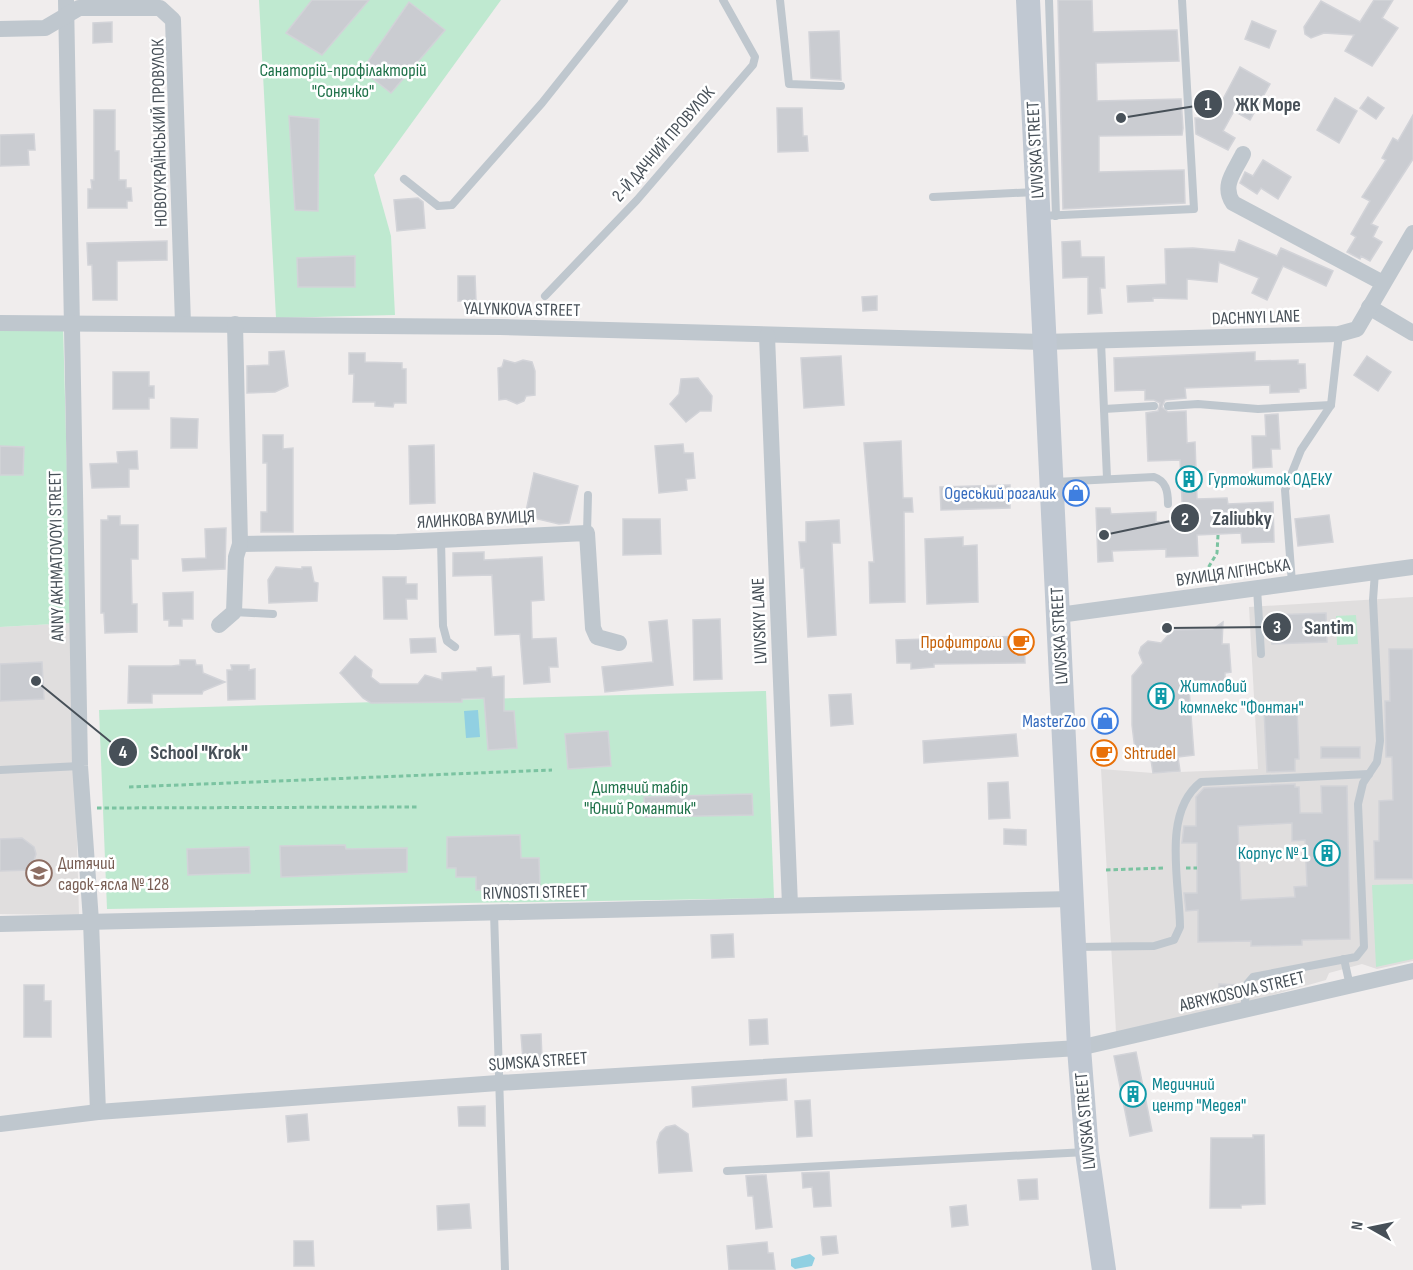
<svg xmlns="http://www.w3.org/2000/svg" width="1413" height="1270" font-family="'Sofia Sans Condensed',sans-serif">
<rect width="100%" height="100%" fill="#f0eded"/>
<g fill="#e0dede">
<polygon points="1413,597 1413,961 1377,969 1362,964 1329,973 1326,980 1244,1003 1116,1032 1101,769 1153,773 1258,769 1249,607"/>
<polygon points="71,623 79,915 0,914 0,627"/>
</g>
<g fill="#bfe9d0">
<polygon points="259,0 501,0 374,175 391,236 395,315 276,318"/>
<polygon points="63,324 71,623 0,627 0,326"/>
<polygon points="1356,615 1358,644 1337,645 1336,616"/>
<polygon points="766,691 774,898 107,909 99,710"/>
<polygon points="1413,884 1413,959 1376,967 1372,885"/>
</g>
<g fill="#91d0e2">
<polygon points="478,710 480,737 466,738 464,711"/>
<polygon points="810,1254 815,1258 812,1266 795,1269 791,1266 791,1259"/>
</g>
<g fill="#caccd1" stroke="#d2d3d8" stroke-width="1.5" fill-rule="evenodd">
<polygon points="312,0 369,0 322,55 286,33"/>
<polygon points="1058,0 1092,0 1093,32 1177,30 1179,61 1096,63 1097,101 1181,99 1183,128 1182,135 1099,136 1099,172 1184,170 1185,203 1063,209"/>
<polygon points="1374,0 1393,0 1382,18 1398,28 1372,66 1345,51 1354,35 1324,33 1311,38 1305,34 1304,27 1321,1 1360,22"/>
<polygon points="409,2 445,30 391,93 362,70"/>
<polygon points="1252,21 1276,31 1269,48 1245,39"/>
<polygon points="112,22 112,42 93,43 93,23"/>
<polygon points="839,31 841,80 811,78 809,32"/>
<polygon points="1240,67 1270,84 1250,120 1234,111 1223,131 1235,138 1228,150 1196,134 1195,118 1213,118"/>
<polygon points="1368,97 1384,108 1376,119 1360,108"/>
<polygon points="1335,98 1357,111 1339,143 1317,130"/>
<polygon points="777,108 802,108 803,136 807,136 808,151 778,152"/>
<polygon points="94,110 115,110 115,151 119,151 119,180 126,180 126,188 131,188 132,201 127,201 127,208 88,208 88,189 92,189 91,180 94,180"/>
<polygon points="1413,115 1413,159 1371,224 1378,227 1373,237 1382,242 1370,261 1361,256 1360,259 1347,252 1356,237 1351,234 1370,201 1362,197 1386,160 1382,158 1393,138 1398,141"/>
<polygon points="289,116 319,119 318,211 295,210"/>
<polygon points="34,134 35,150 28,150 29,165 0,166 0,135"/>
<polygon points="1263,160 1291,177 1278,199 1261,188 1257,194 1240,183 1245,172 1253,176"/>
<polygon points="418,198 423,202 425,228 397,231 394,200"/>
<polygon points="1239,240 1277,256 1281,248 1333,271 1326,286 1283,266 1267,300 1252,293 1259,278 1219,262 1217,282 1187,279 1187,299 1153,298 1153,301 1128,302 1127,286 1166,284 1165,249 1193,248 1235,252"/>
<polygon points="167,241 167,260 117,261 117,300 93,300 92,265 88,265 87,243"/>
<polygon points="1080,241 1081,257 1104,257 1105,288 1100,288 1102,313 1088,314 1088,277 1063,278 1062,242"/>
<polygon points="355,256 355,287 298,287 297,258"/>
<polygon points="458,276 475,276 476,301 458,301"/>
<polygon points="877,296 877,310 863,311 862,297"/>
<polygon points="284,351 288,386 275,392 247,393 247,366 269,365 269,352"/>
<polygon points="1255,352 1255,361 1298,360 1298,364 1305,364 1306,388 1299,389 1299,392 1270,393 1270,385 1185,388 1186,398 1165,400 1162,407 1168,412 1186,411 1187,443 1195,442 1197,499 1227,498 1228,504 1273,502 1274,542 1242,543 1241,533 1197,535 1198,556 1166,557 1166,549 1112,551 1113,561 1098,562 1096,508 1110,508 1111,514 1156,512 1156,522 1183,520 1180,460 1148,461 1146,413 1158,411 1160,403 1154,400 1145,400 1145,390 1115,391 1114,358"/>
<polygon points="349,353 365,353 365,362 402,363 402,369 406,369 406,403 394,403 393,407 375,406 375,402 353,402 354,374 349,374"/>
<polygon points="841,356 844,405 804,408 801,358"/>
<polygon points="1367,356 1391,372 1378,391 1354,375"/>
<polygon points="504,360 515,363 523,360 532,362 535,371 535,395 526,396 524,401 517,404 506,399 499,400 498,368 502,367"/>
<polygon points="113,372 149,372 149,386 154,386 154,398 149,398 149,409 113,409"/>
<polygon points="698,378 712,396 711,411 700,411 686,422 670,404 679,394 681,379"/>
<polygon points="1278,414 1280,449 1271,449 1272,467 1253,468 1252,436 1266,436 1265,415"/>
<polygon points="171,418 198,419 197,448 171,448"/>
<polygon points="263,435 283,435 283,449 293,448 293,532 261,532 261,512 267,512 267,463 263,463"/>
<polygon points="901,441 903,498 912,498 913,512 904,512 905,602 870,603 869,562 874,562 864,443"/>
<polygon points="683,444 684,453 693,453 695,478 686,479 687,490 659,493 655,446"/>
<polygon points="434,445 435,503 410,504 409,446"/>
<polygon points="0,446 24,447 23,475 0,475"/>
<polygon points="137,451 138,469 129,469 129,487 92,488 90,464 118,463 117,452"/>
<polygon points="534,473 578,486 569,523 559,524 525,516"/>
<polygon points="1010,485 1010,508 941,510 940,487"/>
<polygon points="1329,515 1333,542 1298,546 1295,519"/>
<polygon points="108,516 120,516 120,525 138,525 138,559 131,559 132,604 137,604 137,632 105,633 104,613 101,613 101,520 108,520"/>
<polygon points="623,519 660,519 661,554 623,555"/>
<polygon points="839,520 840,543 832,543 836,635 808,637 804,568 801,568 799,542 806,542 806,522"/>
<polygon points="226,528 225,569 183,571 182,559 206,558 205,529"/>
<polygon points="963,537 963,546 977,545 978,602 927,604 925,539"/>
<polygon points="484,552 484,560 542,557 544,600 531,601 532,639 556,638 558,667 549,667 550,682 524,684 520,634 495,635 492,575 453,576 453,553"/>
<polygon points="276,567 302,569 302,567 311,567 314,582 318,583 317,601 269,603 268,580"/>
<polygon points="383,577 406,577 406,584 417,584 417,599 406,599 407,619 384,619"/>
<polygon points="193,592 193,619 182,619 182,626 169,626 169,620 164,620 163,593"/>
<polygon points="1326,613 1327,642 1272,644 1271,615"/>
<polygon points="720,619 722,679 694,680 693,620"/>
<polygon points="667,620 673,685 605,692 602,667 653,662 649,622"/>
<polygon points="1223,622 1222,644 1229,644 1231,672 1225,673 1225,688 1189,688 1194,755 1178,757 1180,771 1153,773 1151,760 1136,758 1132,725 1132,676 1143,663 1139,653 1141,647 1148,641 1161,643 1173,630 1213,629"/>
<polygon points="1024,636 1025,663 934,664 934,667 911,669 911,663 897,663 896,640"/>
<polygon points="435,638 436,652 411,653 410,639"/>
<polygon points="1389,649 1413,649 1413,879 1375,879 1374,841 1379,841 1379,801 1393,800 1392,757 1386,757 1385,701 1390,701"/>
<polygon points="355,656 372,670 371,677 380,684 418,684 425,675 442,680 442,673 477,671 477,668 491,667 492,677 504,676 504,711 514,711 517,748 488,750 484,698 462,699 462,702 371,703 363,698 340,673"/>
<polygon points="180,660 195,660 196,665 202,665 203,673 225,682 203,691 202,694 152,694 152,703 128,703 129,666 172,666 180,665"/>
<polygon points="42,662 44,699 0,701 0,664"/>
<polygon points="231,665 249,665 249,670 255,669 255,699 228,700 227,670 232,670"/>
<polygon points="851,694 853,724 831,726 829,695"/>
<polygon points="1297,709 1299,759 1295,759 1295,771 1267,772 1264,710"/>
<polygon points="608,731 611,766 568,769 565,734"/>
<polygon points="1016,734 1018,756 924,763 923,741"/>
<rect x="1321" y="747" width="39" height="11"/>
<polygon points="1008,782 1010,818 989,819 988,783"/>
<path d="M1295 784V787H1299L1300 813H1322L1321 786H1347L1350 939 1302 940V945L1251 946V941L1198 942V910L1186 911 1184 893H1197V843H1182L1184 826H1196V797L1204 788ZM1292 823V841L1305 840 1307 886 1294 887 1295 897 1241 900 1238 826Z"/>
<polygon points="752,794 753,815 645,817 644,797"/>
<polygon points="1004,829 1026,830 1026,845 1004,844"/>
<polygon points="520,835 521,858 539,858 540,889 476,890 476,877 456,877 456,868 447,868 447,837"/>
<polygon points="22,838 34,847 36,854 31,870 0,871 0,839"/>
<polygon points="345,845 346,849 407,848 407,872 281,877 280,846"/>
<polygon points="249,847 250,873 188,875 187,849"/>
<polygon points="733,934 734,957 712,958 711,935"/>
<polygon points="1219,984 1240,985 1239,997 1219,997"/>
<polygon points="24,985 44,985 44,1001 51,1001 51,1037 24,1037"/>
<polygon points="767,1019 768,1044 750,1045 749,1020"/>
<polygon points="541,1034 542,1059 523,1060 521,1035"/>
<polygon points="1136,1052 1152,1131 1130,1136 1114,1056"/>
<polygon points="786,1079 787,1100 693,1107 692,1087"/>
<polygon points="810,1100 812,1136 797,1137 795,1101"/>
<polygon points="485,1106 485,1126 459,1126 458,1107"/>
<polygon points="307,1114 309,1140 288,1142 286,1116"/>
<polygon points="675,1125 688,1134 692,1171 659,1173 657,1142 660,1133 666,1127"/>
<polygon points="1253,1135 1264,1135 1265,1204 1241,1205 1241,1208 1210,1208 1211,1138 1253,1138"/>
<polygon points="829,1172 831,1206 814,1207 812,1187 803,1188 802,1173"/>
<polygon points="766,1175 772,1227 756,1229 753,1196 748,1196 746,1176"/>
<polygon points="1037,1179 1038,1199 1020,1200 1018,1180"/>
<polygon points="469,1204 471,1228 438,1230 437,1206"/>
<polygon points="966,1205 968,1225 952,1227 950,1207"/>
<polygon points="836,1236 838,1253 823,1255 821,1237"/>
<polygon points="294,1241 313,1241 314,1266 294,1266"/>
<polygon points="767,1242 768,1253 773,1253 775,1270 729,1270 727,1246"/>
</g>
<g fill="none" stroke-linecap="round" stroke-linejoin="round">
<g stroke="#7bc3a1" stroke-width="3" stroke-dasharray="4.5 3" stroke-linecap="butt">
<polyline points="1205,581 1205,573 1217,553 1218,535"/>
<polyline points="129,787 552,770"/>
<polyline points="97,808 417,807"/>
<polyline points="1186,868 1197,868"/>
<polyline points="1106,870 1165,868"/>
</g>
<g stroke="#bfc7ce" stroke-width="8">
<polyline points="780,0 789,84 841,86"/>
<polyline points="1049,0 1056,216"/>
<polyline points="404,179 438,206 452,205 542,103 624,0"/>
<polyline points="933,197 1035,192"/>
<polyline points="1040,216 1194,209 1182,0"/>
<polyline points="545,296 637,200 753,65 755,57 723,0"/>
<polyline points="1101,342 1107,478"/>
<polyline points="1168,406 1198,404 1258,409 1331,405"/>
<polyline points="1104,409 1154,406"/>
<path d="M1055 482 1154 477C1166 481 1168 491 1168 504"/>
<polyline points="587,533 588,495"/>
<polyline points="441,540 443,626 447,641 455,647"/>
<polyline points="1292,583 1285,490 1301,450 1331,405 1339,334"/>
<polyline points="1257,588 1261,654"/>
<polyline points="234,612 273,614"/>
<polyline points="0,770 80,766"/>
<polyline points="494,912 505,1270"/>
<path d="M1076 947 1154 946 1174 940 1180 927C1180 884 1161 813 1201 782L1369 774"/>
<polyline points="1344,959 1350,986"/>
<polyline points="1244,1010 1247,984 1253,977 1356,957 1364,947 1358,804 1363,783 1377,762 1380,741 1373,600 1375,572"/>
<polyline points="727,1171 1086,1152"/>
</g>
<g stroke="#bfc7ce" stroke-width="16">
<polyline points="66,0 80,766 91,921 98,1112"/>
<polyline points="0,29 45,28 79,8 160,8 173,20 183,324"/>
<path d="M1243 154C1235 171 1221 185 1233 203L1383 283"/>
<polyline points="1369,307 1413,333"/>
<polyline points="0,323 500,327 1043,342 1339,334 1357,329 1413,233"/>
<polyline points="767,336 790,905"/>
<polyline points="240,544 397,542 587,533 593,628 597,637 619,643"/>
<polyline points="1059,615 1413,567"/>
<polyline points="219,625 234,612 236,557 240,544 235,324"/>
<polyline points="0,924 1072,899"/>
<polyline points="0,1124 98,1112 498,1083 1079,1048 1413,971"/>
</g>
<polyline stroke="#c0c8d2" stroke-width="24" points="1028,0 1079,1048 1087,1152 1104,1270"/>
</g>
<defs>
<g id="building-ring" transform="scale(1.35)"><circle r="9.5" fill="#fff" stroke="#0f9aa8" stroke-width="1.5"/><path d="M-4-6H4V6H1V3H-1V6H-4ZM-2.5-4.3h1.7v1.8h-1.7ZM.8-4.3h1.7v1.8H.8ZM-2.5-1h1.7V.8h-1.7ZM.8-1h1.7V.8H.8Z" fill="#0f9aa8"/></g>
<g id="shop-ring" transform="scale(1.35)"><circle r="9.5" fill="#fff" stroke="#3f7fe0" stroke-width="1.5"/><path d="M-5-2.5h2.3a2.7 3.5 0 0 1 5.4 0H5L5.5 6h-11ZM-1.5-2.5h3a1.5 2.3 0 0 0-3 0Z" fill="#3f7fe0"/></g>
<g id="cafe-ring" transform="scale(1.35)"><circle r="9.5" fill="#fff" stroke="#e8710a" stroke-width="1.5"/><path d="M-5.5-4.5H6V0H3Q3 3.5 0 3.5H-2.5Q-5.5 3.5-5.5 0ZM3-3.2v2h1.7v-2ZM-6 4.5H4V6H-6Z" fill="#e8710a"/></g>
<g id="school-ring" transform="scale(1.35)"><circle r="9.5" fill="#fff" stroke="#8d6e63" stroke-width="1.5"/><path d="M0-5L7-2L0 1L-7-2ZM-4 1L0 2.5L4 1V4Q0 6-4 4Z" fill="#8d6e63"/></g>
</defs>
<g fill-rule="evenodd">
<use href="#building-ring" x="1189" y="479"/>
<use href="#shop-ring" x="1076" y="493"/>
<use href="#cafe-ring" x="1021" y="642"/>
<use href="#building-ring" x="1161" y="696"/>
<use href="#shop-ring" x="1105" y="721"/>
<use href="#cafe-ring" x="1104" y="753"/>
<use href="#building-ring" x="1327" y="853"/>
<use href="#school-ring" x="39" y="873"/>
<use href="#building-ring" x="1133" y="1094"/>
</g>
<g text-anchor="middle" stroke-width="5" stroke-linejoin="round" paint-order="stroke">
<g font-size="18" fill="#20724a" stroke="#fff">
<text x="343" y="76">Санаторій-профілакторій<tspan x="343" dy="21">"Сонячко"</tspan></text>
<text x="640" y="793">Дитячий табір<tspan x="640" dy="21">"Юний Романтик"</tspan></text>
</g>
<g font-size="18" fill="#475058" stroke="#fff">
<text transform="translate(159 133) rotate(-91)" y="6">НОВОУКРАЇНСЬКИЙ ПРОВУЛОК</text>
<text transform="translate(663 144) rotate(-49)" y="6">2-Й ДАЧНИЙ ПРОВУЛОК</text>
<text transform="translate(1035 150) rotate(-93)" y="6">LVIVSKA STREET</text>
<text transform="translate(522 309) rotate(1)" y="6">YALYNKOVA STREET</text>
<text transform="translate(1256 317) rotate(-2)" y="6">DACHNYI LANE</text>
<text transform="translate(476 519) rotate(-3)" y="6">ЯЛИНКОВА ВУЛИЦЯ</text>
<text transform="translate(56 556) rotate(-91)" y="6">ANNY AKHMATOVOYI STREET</text>
<text transform="translate(1233 572) rotate(-8)" y="6">ВУЛИЦЯ ЛІГІНСЬКА</text>
<text transform="translate(759 621) rotate(-92)" y="6">LVIVSKIY LANE</text>
<text transform="translate(1059 636) rotate(-93)" y="6">LVIVSKA STREET</text>
<text transform="translate(535 892) rotate(-1)" y="6">RIVNOSTI STREET</text>
<text transform="translate(1242 991) rotate(-13)" y="6">ABRYKOSOVA STREET</text>
<text transform="translate(538 1061) rotate(-4)" y="6">SUMSKA STREET</text>
<text transform="translate(1085 1121) rotate(-95)" y="6">LVIVSKA STREET</text>
</g>
<g font-size="18" fill="#0d838f" stroke="#fff" text-anchor="start">
<text x="1208" y="485">Гуртожиток ОДЕкУ</text>
<text x="1180" y="692">Житловий<tspan x="1180" dy="21">комплекс "Фонтан"</tspan></text>
<text x="1308" y="859" text-anchor="end">Корпус № 1</text>
<text x="1152" y="1090">Медичний<tspan x="1152" dy="21">центр "Медея"</tspan></text>
</g>
<g font-size="18" fill="#366cbe" stroke="#fff" text-anchor="end">
<text x="1056" y="499">Одеський рогалик</text>
<text x="1086" y="727">MasterZoo</text>
</g>
<g font-size="18" fill="#c56008" stroke="#fff" text-anchor="end">
<text x="1002" y="648">Профитроли</text>
<text x="1124" y="759" text-anchor="start">Shtrudel</text>
</g>
<g font-size="18" fill="#785e54" stroke="#fff" text-anchor="start">
<text x="58" y="869">Дитячий<tspan x="58" dy="21">садок-ясла № 128</tspan></text>
</g>
</g>
<path fill="none" stroke="#475058" stroke-width="2" d="M1121 118L1208 104M1104 535L1185 518M1167 628L1277 627M36 681L123 752"/>
<g fill="#475058" stroke="#fff" stroke-width="2">
<circle cx="1121" cy="118" r="6"/>
<circle cx="1104" cy="535" r="6"/>
<circle cx="1167" cy="628" r="6"/>
<circle cx="36" cy="681" r="6"/>
<circle cx="1208" cy="104" r="15"/>
<circle cx="1185" cy="518" r="15"/>
<circle cx="1277" cy="627" r="15"/>
<circle cx="123" cy="752" r="15"/>
</g>
<g font-size="18" text-anchor="middle" font-weight="bold" fill="#fff">
<text x="1208" y="110">1</text>
<text x="1185" y="525">2</text>
<text x="1277" y="633">3</text>
<text x="123" y="758">4</text>
</g>
<g font-size="20" text-anchor="middle" font-weight="bold" fill="#475058" stroke="#fff" stroke-width="5" stroke-linejoin="round" paint-order="stroke">
<text x="1268" y="111">ЖК Море</text>
<text x="1242" y="525">Zaliubky</text>
<text x="1329" y="634">Santim</text>
<text x="199" y="759">School "Krok"</text>
</g>
<g transform="translate(1371 1228) rotate(279)" stroke="#ffffff" stroke-width="4.5" paint-order="stroke">
<path d="M0-4.5L10 22L0 15L-10 22Z" fill="#475058"/>
<text y="-9" font-size="16" font-weight="bold" text-anchor="middle" fill="#475058">N</text>
</g>
</svg>
